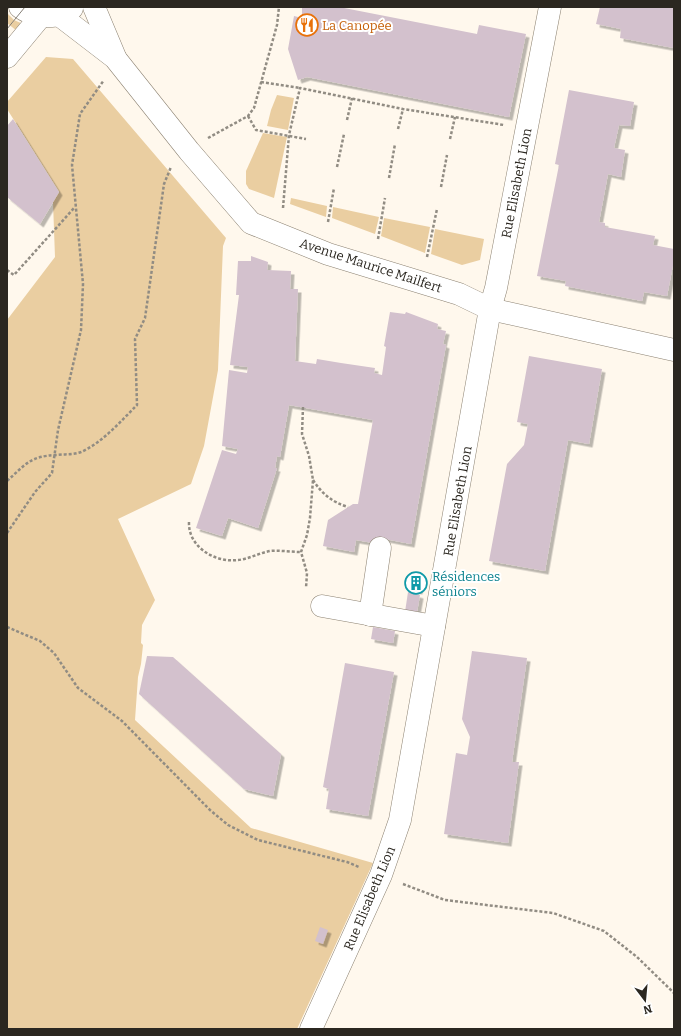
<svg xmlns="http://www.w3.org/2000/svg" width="681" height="1036" font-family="Bitter,serif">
<defs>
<filter id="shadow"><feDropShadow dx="3.5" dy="3.5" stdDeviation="0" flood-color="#0004"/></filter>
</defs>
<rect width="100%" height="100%" fill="#fff8ed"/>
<g fill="#eacea1">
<polygon points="7,13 14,20 23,24 17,31 7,23"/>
<polygon points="46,57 73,59 226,238 223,246 218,370 204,446 191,484 118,519 155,600 142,625 141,643 143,645 141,664 138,677 135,720 251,828 373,863 297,1029 7,1029 7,320 55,257 53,202 59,192 7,109 7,102"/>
<polygon points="277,95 294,98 288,130 267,126 271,110"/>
<polygon points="263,133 287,137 274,198 249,189 246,184 246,171"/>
<polygon points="291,198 327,206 326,217 290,204"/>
<polygon points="333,207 379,217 375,234 332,218"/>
<polygon points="384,218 430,227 425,253 381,236"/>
<polygon points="435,229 484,239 480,260 462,265 431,254"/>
</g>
<g fill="#d3c1cd" filter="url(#shadow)">
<polygon points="302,7 339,7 477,34 479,25 526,34 509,117 307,77 298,80 288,49 294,16 302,18"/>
<polygon points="600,7 674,7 674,48 620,38 621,29 596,24"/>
<polygon points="569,90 634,102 630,126 619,125 614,148 625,150 621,177 608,174 599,222 605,223 605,227 655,236 653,245 674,249 674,260 667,296 644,292 642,301 565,286 566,281 537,276 559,165 555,164"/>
<polygon points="13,119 59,192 40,224 7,197 7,126"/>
<polygon points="251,256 268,262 267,270 291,271 290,289 298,289 295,361 316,364 317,359 341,363 375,368 374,373 382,375 386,347 384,346 390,312 405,314 406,312 438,324 437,329 446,331 443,344 446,345 411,544 380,538 379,544 356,540 354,552 323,546 328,520 353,504 358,504 373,420 289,405 280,457 277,456 275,468 277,468 258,528 228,518 222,536 196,528 222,450 236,454 238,449 222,446 229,370 247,373 248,367 230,365 239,295 236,295 238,261 251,261"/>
<polygon points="529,356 602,369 589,444 568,440 545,571 489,561 507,464 524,445 528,424 517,422"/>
<polygon points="413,576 421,577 419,591 410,589"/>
<polygon points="408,592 420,595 417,612 405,612"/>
<polygon points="373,627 395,631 393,643 371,639"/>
<polygon points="472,651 527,658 512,762 519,762 508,843 444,834 456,753 467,755 470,737 462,719"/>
<polygon points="147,656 173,657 281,754 273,796 244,789 139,694"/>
<polygon points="345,663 394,672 368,816 326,809 329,789 323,787"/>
<polygon points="320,927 328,930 323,944 315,941"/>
</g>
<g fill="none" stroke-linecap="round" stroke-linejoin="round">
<g stroke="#8c8272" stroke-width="23">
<g id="minor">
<path d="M20 7C30 15 49 19 60 14 64 13 68 10 72 8"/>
<polyline points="94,7 115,57"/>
<polyline points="59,15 115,58 189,151 251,223 328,254 459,294 490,309 674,350"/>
<polyline points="7,57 41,16"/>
<polyline points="322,606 434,626"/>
<polyline points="370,615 380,548"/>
<polyline points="311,1029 381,875 400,820 490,309 496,288 550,7"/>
</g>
</g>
<g stroke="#918c83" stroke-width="2.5" stroke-dasharray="3 2" stroke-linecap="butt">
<polyline points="261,82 300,88"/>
<polyline points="248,116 256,130 306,139"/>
<polyline points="347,120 352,98"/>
<polyline points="398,129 403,109"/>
<polyline points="208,138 248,116 254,108 277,25 279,7"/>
<polyline points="450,139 455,117"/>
<polyline points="337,167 344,134"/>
<polyline points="389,178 395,144"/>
<polyline points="441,187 447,155"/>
<polyline points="283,208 289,135 300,88 403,109 504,125"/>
<polyline points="328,222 334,188"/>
<polyline points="378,239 385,198"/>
<polyline points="427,257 437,209"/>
<polyline points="7,270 14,275 75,207"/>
<polyline points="303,407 302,434 309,456 313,480 310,518 307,535 301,552 307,573 306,588"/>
<path d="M313 480C322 494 332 502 348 507"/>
<path d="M7 481C26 464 30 456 57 455 65 454 73 455 81 452 102 443 121 421 137 405L135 339 145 318 164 184 171 167"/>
<path d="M189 522C188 547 215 563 238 560 249 559 259 553 270 551 280 550 291 552 301 552"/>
<polyline points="7,533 35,492 52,473 58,430 81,330 83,284 72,165 80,114 104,80"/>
<polyline points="7,627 40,641 54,653 78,688 122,721 210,810 228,825 258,840 347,862 359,867"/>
<polyline points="403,884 445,900 553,913 604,931 637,957 674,993"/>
</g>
<use href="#minor" stroke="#fff" stroke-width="22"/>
<g stroke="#868078" stroke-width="1">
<polyline points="7,10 9,7"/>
<polyline points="7,29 25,7"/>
</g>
</g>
<defs>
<g id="restaurant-ring" transform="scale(1.15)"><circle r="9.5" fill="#fff" stroke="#e8710a" stroke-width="1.5"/><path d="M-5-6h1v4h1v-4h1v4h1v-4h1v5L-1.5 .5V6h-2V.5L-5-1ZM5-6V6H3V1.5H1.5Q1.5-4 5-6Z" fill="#e8710a"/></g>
<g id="building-ring" transform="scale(1.15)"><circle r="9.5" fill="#fff" stroke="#0f9aa8" stroke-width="1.5"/><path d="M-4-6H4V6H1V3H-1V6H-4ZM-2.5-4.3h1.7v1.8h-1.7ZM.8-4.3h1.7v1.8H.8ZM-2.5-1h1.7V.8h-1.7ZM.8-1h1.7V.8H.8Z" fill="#0f9aa8"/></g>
</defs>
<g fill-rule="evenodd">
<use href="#restaurant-ring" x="307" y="25"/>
<use href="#building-ring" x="416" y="583"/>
</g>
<g text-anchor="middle" stroke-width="4" stroke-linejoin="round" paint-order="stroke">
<g font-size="13" fill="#c56008" stroke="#fff" text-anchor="start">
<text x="322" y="30">La Canopée</text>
</g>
<g font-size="13" fill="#2b2720" stroke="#fff">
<text transform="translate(516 183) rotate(-79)" y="5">Rue Elisabeth Lion</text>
<text transform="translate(371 265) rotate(18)" y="5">Avenue Maurice Mailfert</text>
<text transform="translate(457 501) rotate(-80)" y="5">Rue Elisabeth Lion</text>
<text transform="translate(369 898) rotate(-67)" y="5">Rue Elisabeth Lion</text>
</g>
<g font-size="13" fill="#0d838f" stroke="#fff" text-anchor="start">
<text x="432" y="581">Résidences<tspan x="432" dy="15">séniors</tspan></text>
</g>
</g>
<rect width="681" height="1036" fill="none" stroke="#2b2720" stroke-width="16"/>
<g transform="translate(645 1000) rotate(164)" stroke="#ffffff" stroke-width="3" paint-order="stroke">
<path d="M0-3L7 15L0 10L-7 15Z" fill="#2b2720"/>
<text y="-6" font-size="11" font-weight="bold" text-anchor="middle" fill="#2b2720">N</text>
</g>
</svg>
